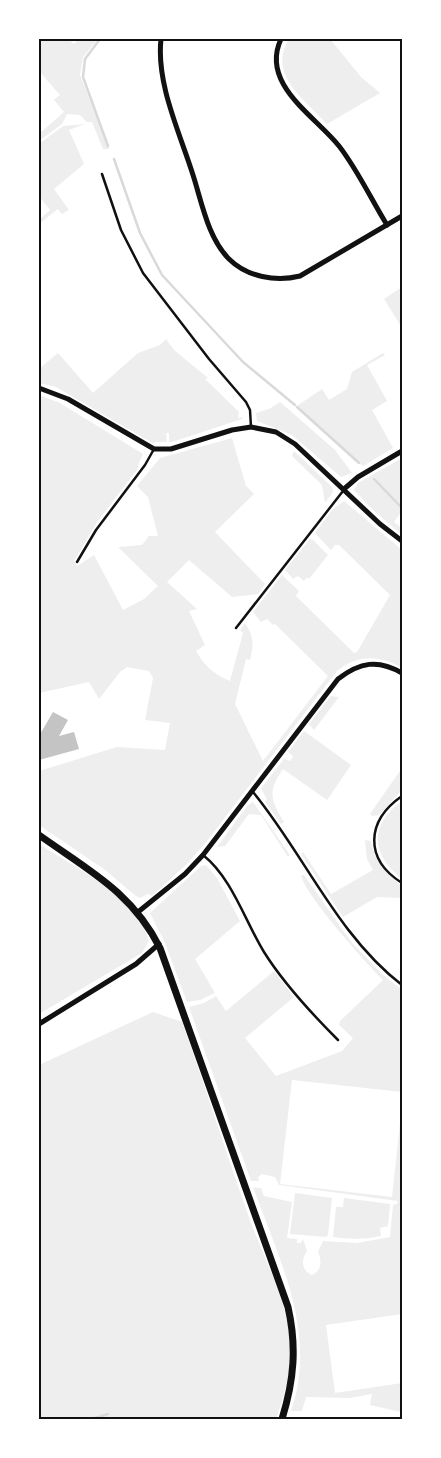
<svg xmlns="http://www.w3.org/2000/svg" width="441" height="1458" font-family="'Golos Text',sans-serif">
<rect width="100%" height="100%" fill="#fff"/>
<g fill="#eee">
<polygon points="39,39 68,39 74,44 79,39 98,39 83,57 80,75 109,149 103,149 92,122 87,122 80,115 67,114 62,124 39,141 39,134 64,112 54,100 60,95 39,71"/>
<path d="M289 39H330L361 77 380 93 327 124C305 99 267 75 289 39Z"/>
<polygon points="85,124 69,130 84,164 54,189 69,210 62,214 58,209 39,224 39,220 50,210 39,196 39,144 63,126"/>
<polygon points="402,287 402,328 384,299"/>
<polygon points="166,339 174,350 208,378 205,379 239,412 238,418 243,417 242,419 172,442 169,442 169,433 166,433 167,442 155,442 154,444 56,387 39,383 39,369 58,353 93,393 138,353 160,345"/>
<polygon points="383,353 385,355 367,365 387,401 372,410 393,448 363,466 297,406 322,389 329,400 347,389 352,372"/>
<path d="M39 395 60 403 143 454 138 465 139 467 98 521 74 561 77 566 94 555 123 610 144 599 158 586 118 547 142 545 149 536H158L148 497 137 486 160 458 232 438 246 486 254 494 215 532 265 584 258 594 232 597 189 560 167 582 197 609 189 611 205 645 196 651C204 665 214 675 230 681L243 633 240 630 245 623C254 637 254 644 250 660L246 659 235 704 263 761 328 676 275 624 273 625 267 619 261 622 253 612 282 575 299 591 296 596 354 653 357 652 390 595 339 545H335L331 550 315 533 332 510 344 501 402 550V668C381 655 357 654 337 671L207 841 188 863 152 896 148 894 140 898 136 896 105 870 39 825V771L117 747 165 750 170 723 145 720 153 678 149 671 127 667 120 672 99 699 89 682 39 693Z"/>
<polygon points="280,402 335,450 352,473 341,477 292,435 257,421 256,413 269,409"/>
<polygon points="294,451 332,487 333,492 325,503 322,485 292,456"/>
<polygon points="402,458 402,511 394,522 402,528 402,535 372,509 354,490 358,483"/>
<polygon points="310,539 313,540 328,555 309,579 307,577 304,581 298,576 293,579 285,570"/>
<polygon points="331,696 339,697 314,730 309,724"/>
<path d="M304 731 351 765 327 800 283 769C267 791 271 801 284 822L281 824 265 802 267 800 261 788 284 759 290 761 293 756 288 752Z"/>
<polygon points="402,768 402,790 379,815 372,816 370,814"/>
<path d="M402 801V879C371 854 368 826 402 801Z"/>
<polygon points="253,802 290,855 288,857 261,815 249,814 225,846 217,847 247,806"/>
<path d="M365 840 371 841C374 861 387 874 402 886V898L377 897 343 917 301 854 303 852 331 894 373 870 367 859Z"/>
<path d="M39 844C75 867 136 897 149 941L142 953 39 1014Z"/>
<polygon points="206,865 217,878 240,921 195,959 215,993 200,1000 187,1002 165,943 150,913 201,866"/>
<path d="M301 875H304L352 943 383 975 402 990V1092L292 1080 280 1184 392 1197 402 1105V1314L326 1325 335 1393 402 1383V1419L401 1412 370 1405 372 1394 349 1398 306 1397 302 1411H291C318 1332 279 1260 253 1187L261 1188 264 1196 292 1202 287 1238 297 1239V1243H301L303 1239 307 1251C301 1259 301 1271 312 1275 322 1271 322 1260 318 1252L323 1241 357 1243 390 1237 393 1205 397 1204 398 1201 279 1185 275 1177 262 1174 258 1177 259 1181H251L189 1007 204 1003 216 996 226 1011 274 971 294 997 245 1038 276 1076 342 1051 353 1038 339 1025 340 1021 383 980C366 963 304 894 301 875Z"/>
<path d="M153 1012 182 1022C206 1088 227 1156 251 1223 265 1260 285 1297 290 1337 293 1364 285 1395 276 1419H39V1065Z"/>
<polygon points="295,1193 332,1198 328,1235 326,1237 290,1234"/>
<path d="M344 1198 390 1204 388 1226 380 1228 381 1236C362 1240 349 1239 333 1237L336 1207H343Z"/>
</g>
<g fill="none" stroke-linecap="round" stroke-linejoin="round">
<g stroke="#d9d9d9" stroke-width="2.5">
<polyline points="100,39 85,59 83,77 108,146"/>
<polyline points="114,159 140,233 162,275 243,362 295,405"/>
<polyline points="297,407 359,463"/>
<polyline points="374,479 401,507"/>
<polyline points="92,1419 108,1414"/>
</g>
</g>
<polygon fill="#c4c4c4" points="53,712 68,720 59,736 74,732 79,749 39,760 39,736"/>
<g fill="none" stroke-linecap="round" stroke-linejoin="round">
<g stroke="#111" stroke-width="2.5">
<polyline points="102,174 121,230 143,273 209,359 246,402 250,410 251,427"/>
<polyline points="77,562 96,530 145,465 154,449"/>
<polyline points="236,628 343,491"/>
<path d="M253 792C304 854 337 935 402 985"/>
<path d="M402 796C366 821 364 859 402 883"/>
<path d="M203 855C232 878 245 921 264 952 284 984 311 1013 338 1040"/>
</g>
<g stroke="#111" stroke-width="5">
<path d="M161 39C156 84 180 133 193 175 202 203 208 238 229 259 247 277 276 282 300 276L402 216"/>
<path d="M281 39C260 84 314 115 339 146 357 169 371 199 387 225"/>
<polyline points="39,388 68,399 154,449 171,449 232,430 251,427 276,432 295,444 380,524 402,541"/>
<polyline points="344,489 358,477 402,451"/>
<path d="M138 912 185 874 203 855 338 679C360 662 378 659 402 673"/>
<polyline points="39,1024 136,964 159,944"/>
</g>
<path stroke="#111" stroke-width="7" d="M39 835C88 870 132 892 160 948L288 1307C297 1347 294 1380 282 1419"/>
</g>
<rect width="441" height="1458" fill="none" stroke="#ffffff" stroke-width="80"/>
<rect x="40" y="40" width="361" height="1378" fill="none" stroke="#111" stroke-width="2"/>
</svg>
